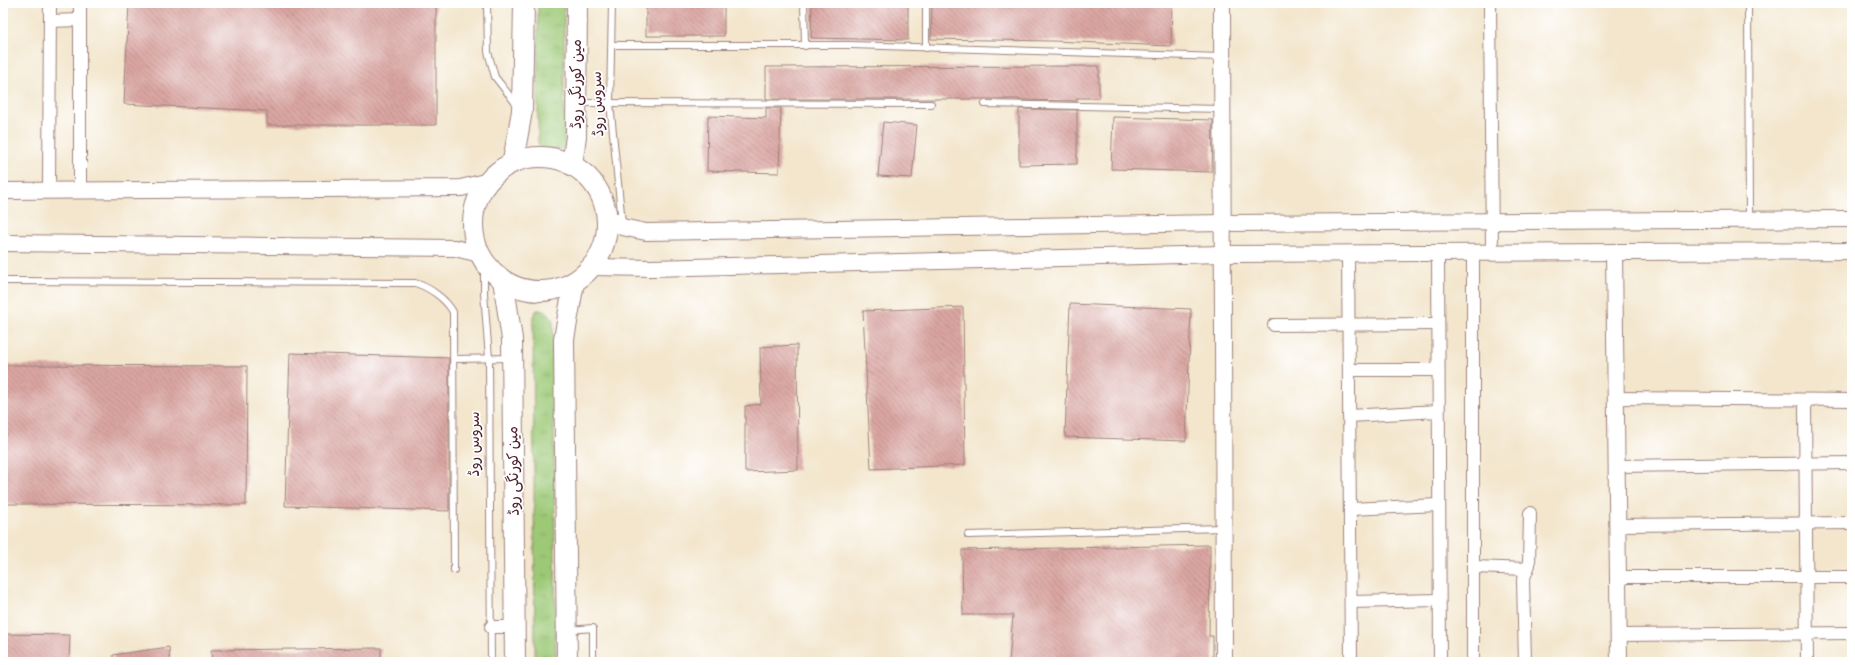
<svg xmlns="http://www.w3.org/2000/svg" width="1855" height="665" font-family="Dekko,'Playpen Sans Arabic',sans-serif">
<defs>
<pattern id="grass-tufts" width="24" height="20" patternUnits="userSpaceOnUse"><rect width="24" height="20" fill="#9dc977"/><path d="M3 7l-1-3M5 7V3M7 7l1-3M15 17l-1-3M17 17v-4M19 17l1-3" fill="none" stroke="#89ac67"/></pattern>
<pattern id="building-back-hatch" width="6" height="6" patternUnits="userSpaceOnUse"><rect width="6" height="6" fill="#daa6a2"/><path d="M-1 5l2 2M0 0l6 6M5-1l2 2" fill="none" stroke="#b38784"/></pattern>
</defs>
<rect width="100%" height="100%" fill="#fff"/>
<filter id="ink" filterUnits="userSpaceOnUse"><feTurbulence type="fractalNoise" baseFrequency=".025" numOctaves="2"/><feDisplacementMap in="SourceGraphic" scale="8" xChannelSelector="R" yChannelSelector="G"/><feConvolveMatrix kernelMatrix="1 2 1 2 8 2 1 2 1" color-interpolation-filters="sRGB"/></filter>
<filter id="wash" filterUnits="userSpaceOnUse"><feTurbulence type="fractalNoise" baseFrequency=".012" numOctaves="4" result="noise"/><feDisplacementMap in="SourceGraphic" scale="16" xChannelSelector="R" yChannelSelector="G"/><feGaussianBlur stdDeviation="0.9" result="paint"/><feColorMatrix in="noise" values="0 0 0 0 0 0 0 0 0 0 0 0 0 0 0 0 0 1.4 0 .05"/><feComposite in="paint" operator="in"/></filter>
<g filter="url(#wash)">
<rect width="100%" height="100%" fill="#f3e6cd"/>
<g fill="url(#grass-tufts)" stroke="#747451">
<polygon points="538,3 564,3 564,145 563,149 543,150 538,145"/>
<polygon points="537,310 546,311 553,318 556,662 535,662 533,316"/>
</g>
<g id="blocks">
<g fill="url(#building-back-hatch)">
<polygon points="129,3 436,3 436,125 267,125 267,111 124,104"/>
<rect x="646" y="3" width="78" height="33"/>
<polygon points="812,3 908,3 908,40 811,38"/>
<polygon points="932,3 1172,3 1171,46 1053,41 931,39"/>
<polygon points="1099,66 1099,98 1077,98 1077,101 1019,100 1019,99 766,99 766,67"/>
<polygon points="766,108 781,108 779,173 707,171 708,116 766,118"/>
<polygon points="1019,109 1077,110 1077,164 1019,165"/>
<polygon points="1113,117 1213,120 1212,172 1111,169"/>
<polygon points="883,122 917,125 912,178 878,176"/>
<polygon points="1070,304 1191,309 1186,441 1065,437"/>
<polygon points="963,307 965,465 871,469 863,311"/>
<polygon points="797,345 798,470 745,472 745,406 761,404 760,347"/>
<polygon points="290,353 449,358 449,511 285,506"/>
<polygon points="3,365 247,366 246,505 3,504"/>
<polygon points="1210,545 1209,636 1213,636 1213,662 1009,662 1013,615 963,615 962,550"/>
<polygon points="3,634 70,635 69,662 3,662"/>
<polygon points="169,647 170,662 114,662 113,655"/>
<polygon points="381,648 381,662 212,662 211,650"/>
</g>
</g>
</g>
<g filter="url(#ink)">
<use href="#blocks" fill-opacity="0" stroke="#9e827c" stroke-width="1"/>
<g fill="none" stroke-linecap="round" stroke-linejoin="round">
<g stroke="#9e827c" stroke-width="8">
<g id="service">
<polyline points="487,3 488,52 495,77 517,105"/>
<polyline points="612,3 610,103 622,223"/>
<polyline points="804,3 805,46"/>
<polyline points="1748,3 1749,219"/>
<polyline points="612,45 851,45 1221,57"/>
<polyline points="926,48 926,3"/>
<polyline points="579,103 931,104"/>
<polyline points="985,104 1222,109"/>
<polyline points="484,261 484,293 489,358 491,662"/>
<path d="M3 281 415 283C429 287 446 299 453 312L454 570"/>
<polyline points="454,359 510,358"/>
<polyline points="968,535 1222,528"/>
<polyline points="569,630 593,628 593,662"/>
</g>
</g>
<g stroke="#9e827c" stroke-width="14">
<g id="minor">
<polyline points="1490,3 1492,253"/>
<polyline points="50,21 80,20"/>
<polyline points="49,190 50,3"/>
<polyline points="80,190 80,3"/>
<polyline points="1438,253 1440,662"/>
<polyline points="1473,253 1473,662"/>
<polyline points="1348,254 1351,662"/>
<polyline points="1274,325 1438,324"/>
<polyline points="1349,370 1438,370"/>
<polyline points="1616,398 1852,400"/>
<polyline points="1805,400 1807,662"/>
<polyline points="1349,416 1438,411"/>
<polyline points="1617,466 1852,463"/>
<polyline points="1350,509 1439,505"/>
<polyline points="1618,525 1852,523"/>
<polyline points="1474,567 1527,569"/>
<polyline points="1618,577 1852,577"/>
<polyline points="1351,602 1439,600"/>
<polyline points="491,627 515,627"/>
<polyline points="1619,635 1852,633"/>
<polyline points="1525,662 1523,580 1529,565 1530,513"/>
</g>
</g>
<g stroke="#9e827c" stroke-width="18">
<g id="tertiary">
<polyline points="1222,3 1224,662"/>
<polyline points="3,191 461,188 489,181"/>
<polyline points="606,215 622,227 646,232 1223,223 1852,219"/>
<polyline points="3,243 455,248 480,254"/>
<polyline points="1614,252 1619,662"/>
<polyline points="593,267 651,268 1222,254 1852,251"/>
</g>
</g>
<g stroke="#9e827c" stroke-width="22">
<g id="primary">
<circle cx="540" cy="224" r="67"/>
<polyline points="513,161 522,111 524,3"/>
<polyline points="572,165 576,136 577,3"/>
<polyline points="503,280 512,339 515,662"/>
<polyline points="567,662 564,339 574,282"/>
</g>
</g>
<use href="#service" stroke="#fff" stroke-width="6"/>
<use href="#minor" stroke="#fff" stroke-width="12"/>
<use href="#tertiary" stroke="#fff" stroke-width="16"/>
<use href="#primary" stroke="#fff" stroke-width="20"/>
</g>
</g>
<g text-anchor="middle" stroke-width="3.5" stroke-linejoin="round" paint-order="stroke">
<g font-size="15" fill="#4a1f2b" stroke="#fff">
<text transform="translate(576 84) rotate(-90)" y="5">مین کورنگی روڈ</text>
<text transform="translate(597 104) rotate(-92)" y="5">سروس روڈ</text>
<text transform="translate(474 444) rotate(-90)" y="5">سروس روڈ</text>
<text transform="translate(513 471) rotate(-91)" y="5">مین کورنگی روڈ</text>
</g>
</g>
<rect width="1855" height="665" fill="none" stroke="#fff" stroke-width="16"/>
</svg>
